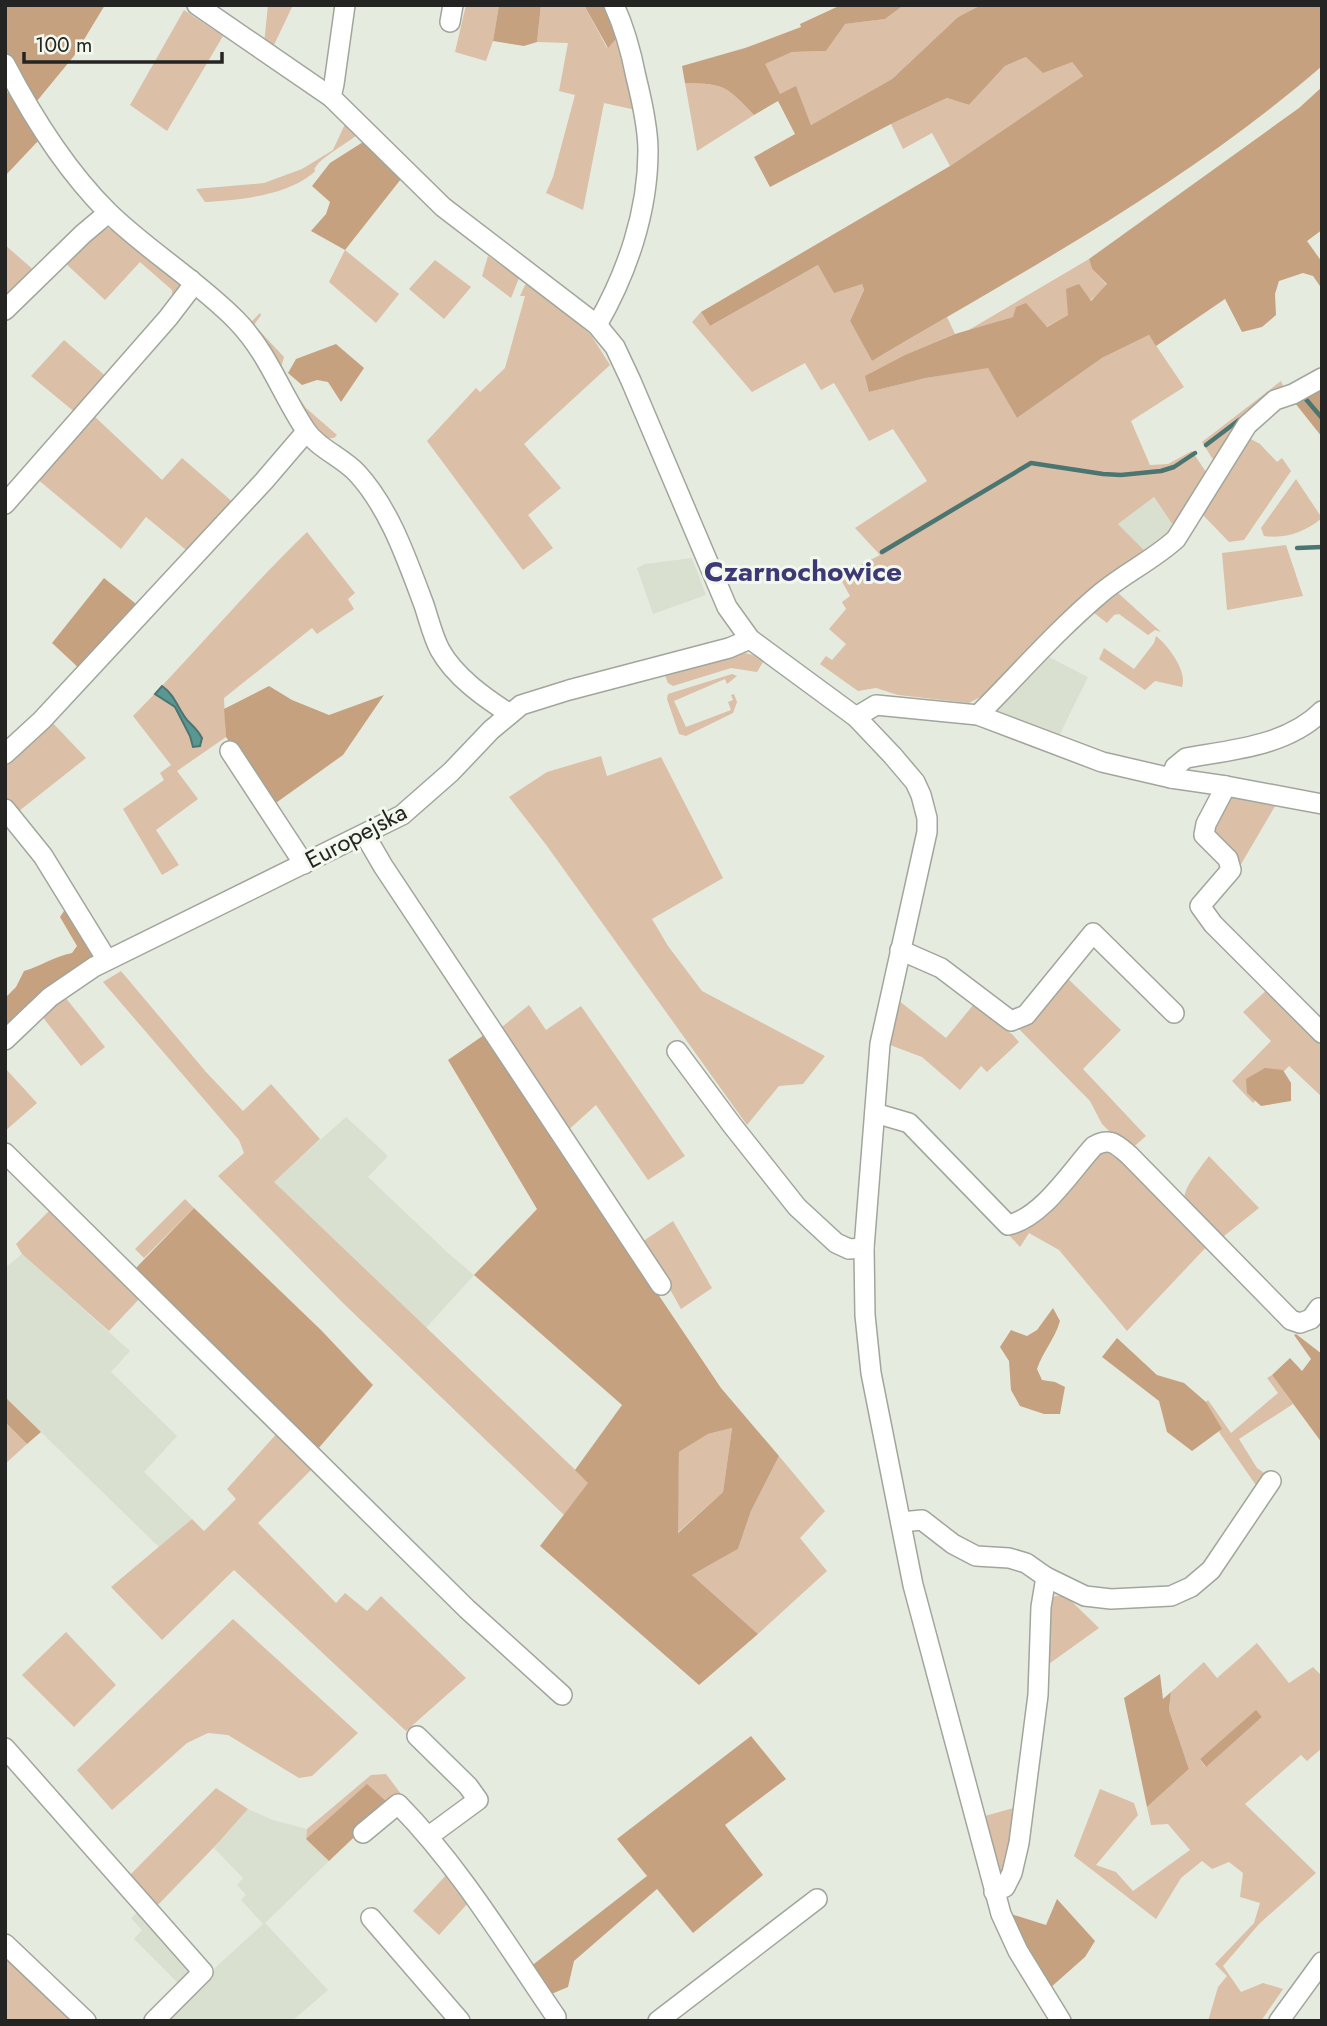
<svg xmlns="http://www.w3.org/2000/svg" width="1327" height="2026" font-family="Jost,sans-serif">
<rect width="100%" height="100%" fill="#e6ebe0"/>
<g fill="#d9e0cf">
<polygon points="1154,497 1175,528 1146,552 1118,524"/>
<polygon points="692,558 706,595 653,614 637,568 645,564"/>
<polygon points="1043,654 1088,677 1058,738 993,713"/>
<polygon points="346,1117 388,1156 368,1177 448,1253 474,1275 426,1328 273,1182"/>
<polygon points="22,1254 130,1351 111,1372 177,1436 144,1472 192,1519 159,1547 5,1397 5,1268"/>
<polygon points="248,1809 273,1820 307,1829 306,1839 329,1861 265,1923 328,1990 292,2021 166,2021 216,1967 263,1924 241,1900 246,1895 237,1885 243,1878 214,1848"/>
<polygon points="140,1909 197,1970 182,1987 134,1939 142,1930 131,1918"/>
</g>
<g fill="#dbbfa7" fill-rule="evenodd">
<polygon points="268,5 293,5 272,49 264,44"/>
<polygon points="466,5 499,5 493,41 486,61 455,52"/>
<polygon points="541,5 584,5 607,48 620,34 636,110 604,103 583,210 546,193 553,177 575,95 559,91 568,43 537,42"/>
<polygon points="904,5 981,5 958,17 892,79 811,125 796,87 780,95 764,64 792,52 826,51 844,24 885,19"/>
<polygon points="184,10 223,36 167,131 130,105"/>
<polygon points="1026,57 1072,62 1083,76 950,166 932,133 903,149 891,124 947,98 969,105 1005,66"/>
<path d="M685 83C726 84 726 86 754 115L697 151Z"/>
<path d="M345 124 357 135C347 143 324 156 317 165 311 173 319 168 312 174 285 196 238 200 205 202L196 189 264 183 302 169 333 150Z"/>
<polygon points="103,226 122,234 182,283 173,306 172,290 140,262 105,300 63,261"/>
<polygon points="5,245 36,272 5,303"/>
<polygon points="345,250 399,294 376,323 329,282"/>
<polygon points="488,256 519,278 511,298 482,276"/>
<path d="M1089 259 1092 269 1107 285C1089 304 1069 315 1046 327L1013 317 967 331Z"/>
<polygon points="435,260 471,287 444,319 409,289"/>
<polygon points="818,265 862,284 864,290 850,321 872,361 947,317 955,334 907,354 869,392 926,378 988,367 1017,418 1102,358 1149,335 1184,387 1131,421 1150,465 1168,464 1192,451 1208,475 1175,528 1154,497 1118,524 1146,552 986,694 969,703 898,695 876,688 858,691 820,664 826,656 832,660 846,644 829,629 846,609 842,602 850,596 839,576 880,555 855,528 927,481 893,429 869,441 834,383 821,390 805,363 752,392 692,322 701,312 710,326"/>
<polygon points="525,285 528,285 572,318 591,335 610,365 524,444 561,488 528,515 553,548 523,570 427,441 476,388 480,392 505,368 525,296 520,296"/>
<polygon points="260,313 261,315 254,325 284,357 280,371 306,408 337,435 334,438 327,438 304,413 253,333 250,323"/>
<polygon points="64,340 109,379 77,414 31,376"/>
<polygon points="1281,381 1283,386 1280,392 1218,462 1212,458 1202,442"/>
<polygon points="92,414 162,480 182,458 235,504 191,554 146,517 121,549 36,478"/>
<polygon points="1249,438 1260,444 1277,462 1282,458 1291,471 1244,540 1229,542 1200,512"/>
<path d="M1296 479 1322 518C1305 532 1286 539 1264 536L1261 528Z"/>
<path d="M307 532 355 593 348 599 354 609 317 634 312 628 224 698 226 737 177 771 198 799 156 830 179 865 162 875 123 809 164 780 160 773 171 765 133 716C192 656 246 591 307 532Z"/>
<polygon points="1286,545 1303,596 1227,610 1222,553"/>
<polygon points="1117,592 1161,632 1155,630 1148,635 1119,614 1114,615 1107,623 1093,612"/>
<path d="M1156 636C1168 645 1188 672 1182 687L1155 681 1145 690 1099 659 1104 648 1134 669 1154 643Z"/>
<polygon points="745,653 753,655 763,662 757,672 731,668 673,686 668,683 664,673"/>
<polygon points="732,674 737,676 727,684 725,679 674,701 686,727 731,710 728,702 733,700 731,695 734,694 737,702 733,713 686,736 679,734 667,699 668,694"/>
<polygon points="49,719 86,758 19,811 5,798 5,764"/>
<polygon points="601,756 607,776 661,757 723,878 652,919 668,946 702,991 825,1056 803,1084 779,1086 747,1125 547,846 509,797 547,772"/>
<polygon points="1231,793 1278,801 1240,866 1210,834"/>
<polygon points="121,971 206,1072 243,1111 271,1084 320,1139 274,1182 589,1483 564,1515 343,1303 218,1176 244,1153 239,1140 103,982"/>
<polygon points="1063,974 1121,1030 1083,1069 1146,1136 1129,1151 1102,1124 1090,1101 1019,1029"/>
<polygon points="1270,987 1322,1039 1322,1097 1289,1066 1253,1103 1232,1081 1271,1041 1243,1012"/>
<polygon points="65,997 105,1047 81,1066 41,1015"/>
<polygon points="898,1000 946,1038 974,1004 1013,1035 1019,1042 987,1072 981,1066 960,1090 922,1057 890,1045"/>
<polygon points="529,1005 546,1030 581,1006 685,1156 648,1180 596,1105 565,1133 497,1031"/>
<polygon points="5,1068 37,1103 5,1131"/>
<polygon points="1100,1151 1114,1152 1210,1243 1127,1331 1059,1250 1029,1233 1020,1247 1006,1232"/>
<path d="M1209 1156 1259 1208 1219 1240C1178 1199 1172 1205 1209 1156Z"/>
<polygon points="185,1199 194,1208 144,1258 135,1249"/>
<polygon points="51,1209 141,1297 109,1331 22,1254 16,1244"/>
<polygon points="673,1221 712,1288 681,1309 667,1284 639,1244"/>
<polygon points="1272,1375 1293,1404 1239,1439 1257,1468 1270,1477 1260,1491 1219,1432 1221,1429 1206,1402 1208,1400 1231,1433 1278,1393 1267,1378"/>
<polygon points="5,1422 27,1444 5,1464"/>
<polygon points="732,1428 723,1492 677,1533 679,1452 708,1434"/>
<polygon points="279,1431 314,1467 258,1523 336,1603 345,1593 367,1611 381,1596 466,1678 406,1731 234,1570 162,1640 111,1587 192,1519 204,1531 236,1499 227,1489"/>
<polygon points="779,1456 825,1511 800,1538 827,1571 758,1634 692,1575 738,1549 751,1511"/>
<polygon points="1065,1595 1099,1628 1046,1666 1046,1605 1055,1596"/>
<polygon points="233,1619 358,1733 312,1776 299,1778 228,1735 208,1733 187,1743 112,1810 77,1770"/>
<polygon points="66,1632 116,1685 74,1727 22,1675"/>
<path d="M1257 1643 1289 1683 1313 1667 1322 1676V1748L1307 1761 1301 1755 1245 1804 1316 1873 1259 1924 1223 1966 1241 1992 1263 1983 1283 1989 1261 2021H1208L1218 1987 1227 1976 1215 1964 1254 1923 1260 1903 1240 1897 1243 1873 1229 1862 1212 1869 1202 1861 1181 1878 1156 1919 1074 1856 1100 1789 1134 1803 1138 1815 1096 1865 1116 1872 1133 1891 1190 1850 1168 1824 1151 1825 1147 1807 1189 1769 1169 1710 1171 1692 1204 1662 1217 1678ZM1256 1711 1262 1717 1205 1767 1200 1759Z"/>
<polygon points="386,1774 404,1798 306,1839 307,1829 371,1775"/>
<polygon points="216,1788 248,1809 218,1843 153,1910 126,1879"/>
<polygon points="1017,1807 1004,1876 998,1878 985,1816"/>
<polygon points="448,1873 469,1902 439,1935 413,1911"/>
<polygon points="5,1952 76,2021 5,2021"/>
</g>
<g fill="#c6a17f" fill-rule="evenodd">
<polygon points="6,5 105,5 74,56 32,107 5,52"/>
<polygon points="499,5 541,5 537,42 524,46 493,41"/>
<polygon points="584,5 608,5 620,34 608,48"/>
<path d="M841 5H904L885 19 845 24 826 51 792 52 765 64 780 94 796 86 811 125 892 79 958 17 981 5H1322V66C1186 184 1026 270 872 361L850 321 864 290 862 284 834 293 818 265 710 326 701 312 950 166 1083 76 1072 62 1043 73 1026 57 1005 66 969 105 947 98 891 124 770 187 754 157 795 134 778 101 754 115C726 86 726 84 685 83L682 66 745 48 801 27 800 24Z"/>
<polygon points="1322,87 1322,230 1307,241 1322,262 1322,289 1313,276 1303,273 1279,281 1275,294 1276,315 1262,327 1242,332 1225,299 1156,346 1149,335 1102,358 1017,418 988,368 926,378 869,392 865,376 907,354 955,334 1013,317 1016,307 1026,303 1047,327 1068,315 1066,289 1079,284 1091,301 1107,284 1092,269 1089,259 1299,108"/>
<polygon points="10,90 38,141 5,176 5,95"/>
<polygon points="363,142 401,179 345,250 311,231 326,214 330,202 312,186 330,163"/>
<polygon points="336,344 364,368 341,402 328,382 317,380 302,385 288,373 296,359"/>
<polygon points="1322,382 1322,437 1291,398"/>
<polygon points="104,578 141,608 82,671 52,643"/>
<polygon points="269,686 292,700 329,715 384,695 343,755 273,805 226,737 224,709"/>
<path d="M66 908 96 955 5 1030V998L16 987 24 971C41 966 55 956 72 953L77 946 60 917Z"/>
<path d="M484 1035 721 1388 779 1456 751 1511 738 1549 692 1575 758 1634 699 1685 540 1546 588 1483 575 1470 622 1405 474 1275 537 1209 448 1060ZM732 1428 723 1492 678 1533 679 1452 708 1434Z"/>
<polygon points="1265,1068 1283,1070 1291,1083 1291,1101 1261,1106 1247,1093 1246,1079"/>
<polygon points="194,1208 321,1330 373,1385 317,1450 132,1272"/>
<path d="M1053 1308 1060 1321C1055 1339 1043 1351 1037 1369L1042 1380 1055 1382 1065 1387 1060 1414H1044L1020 1406 1011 1390 1009 1361 1000 1347 1011 1330 1027 1336 1037 1330Z"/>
<polygon points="1296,1334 1322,1354 1322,1443 1272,1375 1290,1358 1302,1371 1311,1359 1294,1335"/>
<polygon points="1117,1338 1157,1375 1184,1383 1206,1402 1222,1429 1192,1451 1167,1432 1159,1401 1102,1357"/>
<polygon points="5,1397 41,1432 27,1444 5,1422"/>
<polygon points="1160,1674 1163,1699 1171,1692 1169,1710 1189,1769 1147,1807 1124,1698"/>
<polygon points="1256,1710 1262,1717 1206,1767 1200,1759"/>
<polygon points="751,1736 786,1779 725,1825 763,1875 693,1933 657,1889 574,1961 568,1987 549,1995 530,1967 647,1876 617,1839"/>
<polygon points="367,1784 389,1804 329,1861 306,1839"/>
<polygon points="1057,1899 1095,1941 1085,1957 1050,1988 1039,1975 1011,1914 1046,1925"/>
</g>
<path fill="#5a9792" stroke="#4a7570" stroke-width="2" d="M162 686C175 695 178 709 187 720 194 727 198 730 202 738L200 746 193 747 190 736 175 707 155 694Z"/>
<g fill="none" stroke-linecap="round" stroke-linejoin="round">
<g stroke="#4a7570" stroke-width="4.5">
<polyline points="1304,397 1322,418"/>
<polyline points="1206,445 1239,420"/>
<polyline points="1297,548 1322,547"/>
<polyline points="882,552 1031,463 1103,474 1121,475 1161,471 1174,467 1195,453"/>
</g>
<g stroke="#a1a69c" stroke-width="22">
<g id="minor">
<polyline points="197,5 331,97 443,207 597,325 615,347 631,381 727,607 750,639 856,717 893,756 915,782 921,795 927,818 927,832 880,1044 864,1248 865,1315 871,1373 913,1585 1001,1914 1018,1951 1061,2021"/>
<polyline points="450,22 453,5"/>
<path d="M5 64C33 118 65 169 108 212 148 251 198 281 237 321 268 353 281 393 305 429 317 448 342 457 357 473 390 509 407 560 424 605 429 620 433 637 440 650 455 677 485 698 510 714"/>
<polyline points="331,97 334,84 345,5"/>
<polyline points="5,310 83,234 108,213"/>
<path d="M597 325C627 273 648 212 648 151 648 127 642 101 636 77 631 51 625 29 614 5"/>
<polyline points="5,504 168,318 191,288 191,280"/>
<path d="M978 715C1020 673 1056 631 1101 593 1125 573 1153 560 1176 539L1247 425 1275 400 1293 394 1322 378"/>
<path d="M856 717 876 705 978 715 1102 762 1171 778 1175 767 1186 758C1231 750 1287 746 1322 711"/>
<polyline points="230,751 304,864"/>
<polyline points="5,754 42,720 264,481 306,432"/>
<polyline points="1171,778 1226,786 1322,804"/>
<polyline points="1226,786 1206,824 1204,835 1228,859 1231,870 1200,906 1213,924 1322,1033"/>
<polyline points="5,809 43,856 107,960"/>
<polyline points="365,835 383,866 661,1285"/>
<polyline points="900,950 941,968 1011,1021 1026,1015 1093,933 1174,1013"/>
<polyline points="5,1040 50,997 94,967 402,815 451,772 491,730 521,705 569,690 729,648 750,639"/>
<polyline points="677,1051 732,1125 797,1207 836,1243 849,1249 864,1248"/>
<path d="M875 1113 909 1123 1008 1225C1042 1218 1071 1171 1094 1146 1110 1137 1116 1144 1129 1155L1291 1320 1300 1323 1311 1319 1319 1308"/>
<polyline points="5,1153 467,1609 562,1695"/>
<polyline points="901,1522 922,1520 953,1544 976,1556 1009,1558 1026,1563 1046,1577 1041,1607 1038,1695 1019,1843 1012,1873 1005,1887 994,1892"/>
<polyline points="1046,1577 1085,1596 1111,1599 1171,1596 1191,1587 1211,1570 1271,1481"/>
<polyline points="417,1736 468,1786 478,1800 429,1836"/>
<polyline points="5,1748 203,1972 154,2021"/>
<path d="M363 1833 398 1804C460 1867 506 1944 556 2017"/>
<polyline points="371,1918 460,2021"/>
<polyline points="5,1944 86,2021"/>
<polyline points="658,2021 817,1899"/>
<polyline points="1279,2021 1322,1962"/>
</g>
</g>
<use href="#minor" stroke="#fff" stroke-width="19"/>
</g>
<g text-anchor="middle" stroke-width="6" stroke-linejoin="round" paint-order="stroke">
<g font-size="24" fill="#242522" stroke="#f3f8ee">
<text transform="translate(356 836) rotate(-28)" y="8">Europejska</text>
</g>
<g font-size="28" font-weight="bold" fill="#3e3975" stroke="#f3f8ee">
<text x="803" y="581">Czarnochowice</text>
</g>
</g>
<rect width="1327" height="2026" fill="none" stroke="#242522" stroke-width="14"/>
<path d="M24 52v10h198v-10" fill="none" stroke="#242522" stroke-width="3.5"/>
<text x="35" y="52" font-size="21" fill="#242522" stroke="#f3f8ee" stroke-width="5" paint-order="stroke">100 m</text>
</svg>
